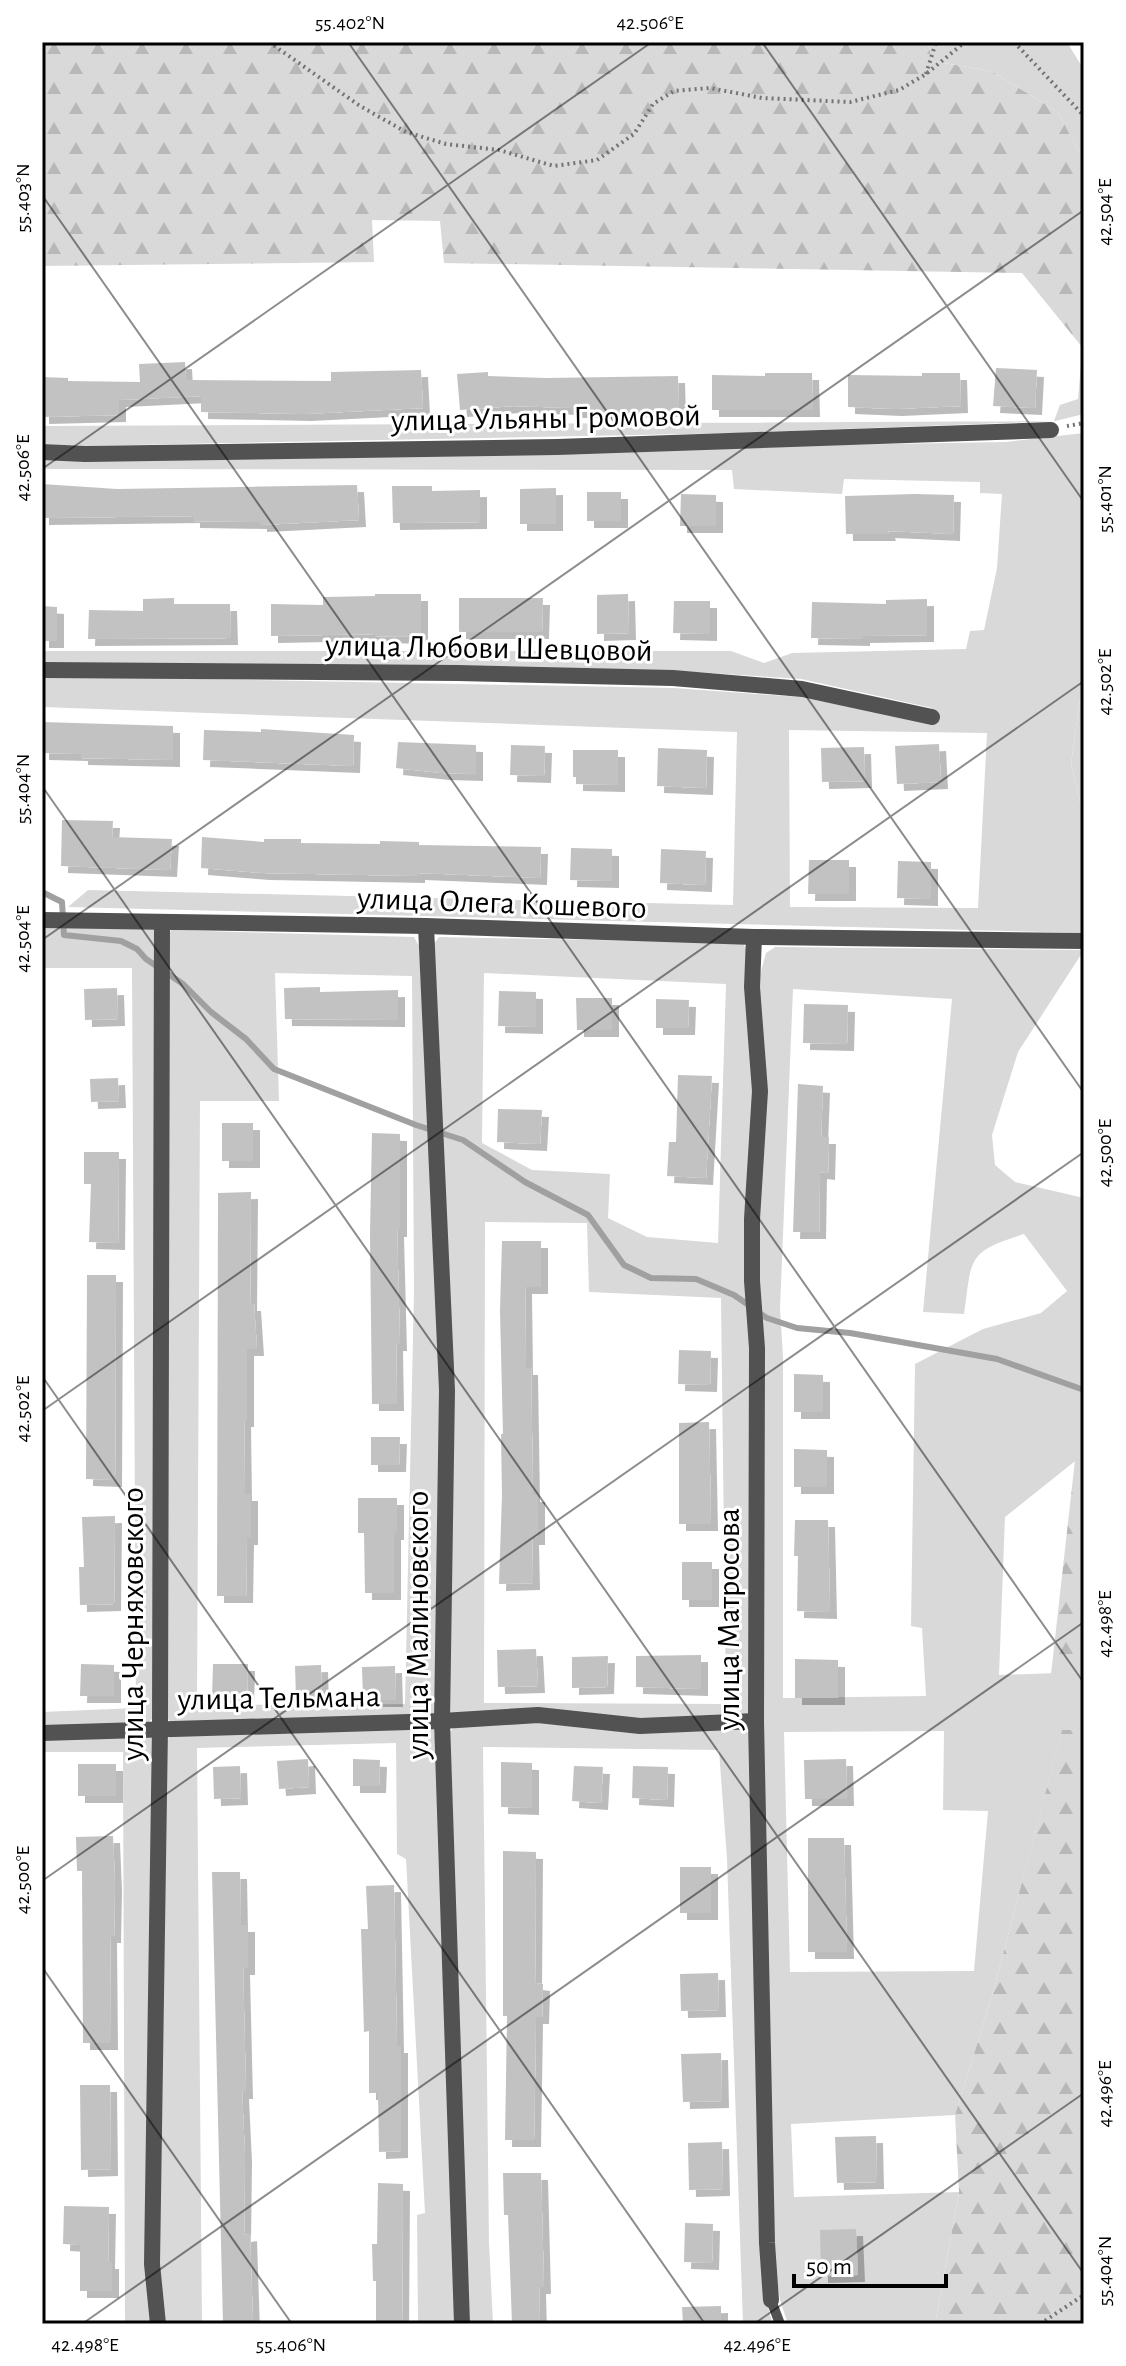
<svg xmlns="http://www.w3.org/2000/svg" width="1126" height="2366" font-family="'Alegreya Sans',sans-serif">
<defs>
<pattern id="forest-firs" width="22" height="20" patternUnits="userSpaceOnUse" patternTransform="scale(2)"><rect width="22" height="20" fill="#d9d9d9"/><path d="M5 1l3.5 6h-7zM16 11l3.5 6h-7z" fill="#b8b8b8"/></pattern>
<filter id="shadow"><feDropShadow dx="7" dy="7" stdDeviation="0" flood-color="#0004"/></filter>
</defs>
<rect width="100%" height="100%" fill="#fff"/>
<g fill="#d9d9d9" fill-rule="evenodd">
<polygon points="928,42 1067,42 1084,70 1084,161 1058,112 991,71 932,61"/>
<polygon points="1084,327 1084,414 1055,421 738,433 81,446 42,444 42,426 1054,421 1060,405 1078,399"/>
<path d="M1084 433V670L1071 764 1084 819V933L68 907 88 890 733 905 737 732 42 707V676L674 688 800 697 932 723V708L801 679 680 671 42 663V651H731L764 663 792 653 966 649 970 631 984 630 997 568 1002 494 980 493V482L844 479 842 494 734 489 732 470 42 469V459L1006 442ZM789 730 987 733 978 908 790 907Z"/>
<polygon points="42,927 154,929 157,942 154,1717 147,1724 42,1729 42,1712 136,1708 132,968 42,968"/>
<path d="M171 930 414 937 419 946 442 1390 436 1712 430 1717 172 1725 165 1714 166 942ZM275 973 412 976 414 1292 405 1704 197 1705 200 1101H279Z"/>
<path d="M439 937 743 943 746 949 754 1091 750 1714 640 1724 451 1716 447 1709 433 945ZM484 973 726 984 718 1243 647 1237 608 1218 610 1174 532 1170 482 1143ZM485 1222 587 1223 589 1292 721 1298 726 1704 484 1703Z"/>
<path d="M775 947 1084 950 1018 1052 992 1135 995 1165 1015 1182 1084 1198V1454L1005 1517 999 1675 1084 1672V1730L1062 1731 992 1996 955 2115 791 2124 794 2197 959 2192 935 2324H788L780 2300 773 2259 761 1768 758 982 766 953ZM793 989 952 999 923 1312 964 1314C972 1258 966 1252 1024 1234L1067 1291 1041 1313 983 1329 915 1364 911 1626 922 1628 926 1696 783 1698V1357L780 1308ZM944 1731 943 1810 988 1811 974 1971 790 1972 784 1732Z"/>
<path d="M541 1720 739 1727 749 1733C754 1869 753 2006 758 2142 759 2196 756 2275 773 2324H743L727 1859 719 1750 483 1747 489 2242 493 2324H468L450 1732 455 1726Z"/>
<polygon points="433,1727 438,1732 457,2324 418,2324 417,2215 425,2213 406,1859 397,1854 396,1743 197,1748 202,2324 162,2324 157,2263 166,1741 174,1733"/>
<polygon points="150,1734 156,1743 153,2324 125,2324 123,1752 42,1752 42,1739"/>
</g>
<g fill="url(#forest-firs)">
<polygon points="42,42 928,42 932,61 991,71 1058,112 1084,161 1082,347 1022,273 444,263 440,221 372,220 374,262 42,266"/>
<polygon points="1084,670 1084,819 1071,764"/>
<polygon points="1084,1454 1084,1672 1051,1674 1075,1460"/>
<polygon points="1062,1730 1084,1730 1084,2324 935,2324 959,2192 955,2115 992,1996"/>
</g>
<g fill="none" stroke-linecap="round" stroke-linejoin="round">
<g stroke="#a0a0a0" stroke-width="6">
<polyline points="42,892 62,902 64,935 121,941 137,949 146,959 183,984 211,1012 246,1039 274,1069 416,1125 463,1140 525,1182 588,1215 624,1265 651,1278 696,1279 734,1295 750,1306"/>
<polyline points="759,1313 767,1318 797,1328 850,1333 997,1359 1084,1390"/>
</g>
</g>
<g fill="#c2c2c2" filter="url(#shadow)">
<polygon points="185,362 186,380 331,381 331,372 421,370 423,408 304,414 201,412 201,396 119,400 119,415 42,417 42,377 68,378 68,381 140,382 139,364"/>
<polygon points="996,368 1037,370 1035,408 993,406"/>
<polygon points="488,372 488,376 547,378 678,376 679,410 572,411 572,408 513,406 460,410 457,374"/>
<polygon points="765,373 812,373 813,410 712,410 712,375 765,376"/>
<polygon points="922,373 960,373 961,406 895,409 848,407 848,375 922,376"/>
<polygon points="42,484 117,489 357,485 359,520 260,525 260,522 193,521 193,516 42,518"/>
<polygon points="392,486 432,486 432,491 480,490 480,522 393,523"/>
<polygon points="556,488 556,524 520,524 520,489"/>
<rect x="587" y="492" width="34" height="29"/>
<polygon points="681,494 716,495 716,526 680,526"/>
<polygon points="915,494 954,495 953,534 888,531 889,534 846,534 845,496"/>
<polygon points="375,594 421,594 421,637 375,636 375,634 271,636 271,604 323,605 323,597 375,596"/>
<polygon points="628,594 629,633 597,634 597,595"/>
<polygon points="174,598 174,604 230,604 231,638 88,639 89,610 143,611 143,599"/>
<polygon points="459,598 543,598 542,632 459,632"/>
<polygon points="927,599 927,635 863,636 863,639 811,638 812,602 886,604 886,600"/>
<polygon points="674,601 710,601 710,634 673,633"/>
<polygon points="42,606 57,607 57,641 42,641"/>
<polygon points="42,722 173,726 173,760 81,758 81,754 42,753"/>
<polygon points="261,729 354,735 353,766 203,760 204,730 261,732"/>
<polygon points="398,742 476,745 476,774 442,773 396,768"/>
<polygon points="939,744 941,782 897,784 895,746"/>
<polygon points="511,745 545,746 544,776 510,775"/>
<polygon points="864,747 865,781 822,782 821,748"/>
<polygon points="658,748 707,750 706,788 657,786"/>
<polygon points="573,750 618,750 618,785 576,784 576,777 573,777"/>
<polygon points="62,820 113,821 112,837 172,839 170,870 61,866"/>
<polygon points="202,837 264,842 264,839 301,839 301,843 380,844 380,841 419,842 419,845 541,847 540,878 418,873 418,876 263,873 201,868"/>
<polygon points="571,848 612,849 612,881 570,880"/>
<polygon points="661,849 706,851 705,885 660,883"/>
<polygon points="809,860 849,860 849,894 808,894"/>
<polygon points="898,861 931,862 931,899 897,898"/>
<polygon points="320,987 320,992 398,990 398,1020 285,1019 284,988"/>
<polygon points="117,988 118,1019 85,1020 84,989"/>
<polygon points="499,991 536,992 536,1027 498,1026"/>
<polygon points="576,998 612,998 612,1030 577,1030"/>
<polygon points="656,999 689,1000 688,1028 656,1028"/>
<polygon points="804,1004 848,1005 847,1044 803,1043"/>
<polygon points="678,1075 712,1076 706,1178 667,1176 669,1142 676,1142"/>
<polygon points="118,1078 119,1101 91,1102 90,1079"/>
<polygon points="798,1084 823,1086 821,1137 829,1137 828,1173 820,1172 819,1232 793,1232"/>
<polygon points="498,1109 542,1110 540,1144 497,1142"/>
<rect x="222" y="1123" width="31" height="38"/>
<polygon points="372,1133 400,1134 400,1230 397,1230 400,1344 396,1344 397,1404 372,1404 370,1233"/>
<polygon points="84,1152 119,1152 118,1243 89,1242 91,1184 84,1184"/>
<polygon points="251,1192 250,1304 254,1304 257,1349 247,1349 247,1420 244,1420 245,1494 251,1494 251,1538 247,1538 246,1596 217,1596 218,1193"/>
<polygon points="502,1241 541,1241 541,1287 525,1287 526,1368 531,1368 533,1495 538,1495 538,1538 532,1538 533,1583 499,1584 502,1495 501,1434 503,1434 500,1311"/>
<polygon points="87,1275 116,1275 115,1480 86,1479"/>
<polygon points="679,1350 711,1351 710,1385 678,1384"/>
<polygon points="794,1374 823,1375 823,1412 794,1412"/>
<polygon points="709,1422 711,1524 679,1524 679,1423"/>
<polygon points="371,1437 400,1437 399,1465 371,1465"/>
<polygon points="794,1449 827,1450 827,1487 794,1487"/>
<polygon points="358,1498 397,1498 397,1533 394,1533 394,1593 365,1593 364,1533 358,1533"/>
<polygon points="115,1516 114,1604 80,1605 79,1567 84,1567 82,1517"/>
<polygon points="795,1520 828,1520 830,1612 797,1611 798,1556 794,1556"/>
<rect x="682" y="1562" width="30" height="38"/>
<polygon points="536,1649 538,1686 498,1687 497,1650"/>
<polygon points="701,1655 701,1689 636,1687 636,1656"/>
<polygon points="608,1656 607,1687 572,1688 572,1657"/>
<polygon points="795,1659 838,1660 838,1698 795,1698"/>
<polygon points="81,1664 114,1665 114,1696 80,1696"/>
<polygon points="213,1664 248,1664 247,1696 212,1696"/>
<polygon points="321,1665 322,1697 296,1697 295,1666"/>
<polygon points="395,1666 396,1700 363,1700 362,1667"/>
<polygon points="308,1759 309,1787 279,1789 277,1761"/>
<polygon points="353,1759 380,1760 379,1786 353,1786"/>
<polygon points="846,1759 847,1799 805,1799 804,1760"/>
<polygon points="501,1762 532,1763 532,1808 501,1807"/>
<rect x="78" y="1764" width="38" height="32"/>
<polygon points="240,1766 241,1798 214,1799 213,1767"/>
<polygon points="574,1766 603,1767 601,1803 572,1801"/>
<polygon points="633,1766 668,1767 667,1800 632,1798"/>
<polygon points="113,1836 115,1884 114,1936 110,1936 111,2043 83,2043 82,1871 77,1871 76,1837"/>
<polygon points="808,1838 844,1838 847,1952 808,1952"/>
<polygon points="503,1851 536,1852 535,1983 543,1984 542,2017 536,2017 534,2140 505,2140 507,2016 503,2016"/>
<rect x="680" y="1867" width="31" height="46"/>
<polygon points="212,1872 240,1872 241,1925 248,1925 248,1968 243,1968 246,2092 242,2092 245,2155 244,2235 250,2234 253,2324 223,2324"/>
<polygon points="394,1885 397,2046 401,2046 401,2151 379,2152 378,2093 369,2093 369,2031 364,2032 361,1929 368,1929 366,1886"/>
<polygon points="718,1973 719,2010 681,2011 680,1974"/>
<polygon points="721,2053 722,2101 683,2102 681,2054"/>
<polygon points="80,2085 110,2085 111,2169 81,2170"/>
<polygon points="876,2136 877,2182 837,2183 835,2137"/>
<polygon points="722,2142 723,2189 689,2190 688,2143"/>
<polygon points="503,2173 541,2173 544,2287 539,2287 540,2324 512,2324 508,2215 504,2215"/>
<polygon points="378,2183 403,2184 402,2324 376,2324 376,2281 373,2281 372,2244 377,2244"/>
<polygon points="64,2206 109,2207 108,2262 112,2262 112,2291 80,2291 80,2245 63,2244"/>
<polygon points="685,2223 713,2224 712,2263 684,2262"/>
<polygon points="856,2229 858,2275 821,2276 820,2230"/>
<polygon points="721,2306 721,2324 683,2324 682,2307"/>
</g>
<g fill="none" stroke-linecap="round" stroke-linejoin="round">
<g stroke="#747474" stroke-width="4" stroke-dasharray="2 4" stroke-linecap="butt">
<polyline points="269,42 360,106 406,132 446,144 499,150 554,166 597,160 634,134 653,104 674,91 710,88 762,98 850,102 899,90 926,74 965,42"/>
<polyline points="1014,42 1084,116"/>
<polyline points="926,74 936,42"/>
<polyline points="1067,426 1084,423"/>
<polyline points="1040,2324 1084,2295"/>
</g>
<polyline stroke="#525252" stroke-width="10" points="771,2300 780,2324"/>
<g stroke="#525252" stroke-width="16">
<polyline points="42,452 85,454 557,447 1051,430"/>
<polyline points="42,670 458,673 673,678 802,689 932,717"/>
<polyline points="426,926 447,1390 442,1721 462,2324"/>
<polyline points="754,937 752,987 760,1091 752,1219 752,1281 757,1348 756,1721 767,2243 771,2300"/>
<polyline points="42,1733 442,1721 538,1715 640,1726 756,1721"/>
<polyline points="158,2324 152,2264 160,1728 162,923"/>
</g>
<polyline stroke="#525252" stroke-width="16" points="42,920 426,926 754,937 1084,941"/>
</g>
<path fill="none" stroke="#000" stroke-width="2" stroke-opacity="0.45" d="M348 42 1084 1093M762 42 1084 502M42 195 1084 1683M42 469 652 42M42 786 1084 2274M42 940 1084 210M42 1376 705 2324M42 1411 1084 681M42 1881 1084 1152M42 1967 292 2324M82 2324 1084 1622M754 2324 1084 2093"/>
<g text-anchor="middle" stroke-width="6" stroke-linejoin="round" paint-order="stroke">
<g font-size="32" fill="#000" stroke="#fff">
<text transform="translate(546 417) rotate(-1)" y="11">улица Ульяны Громовой</text>
<text transform="translate(489 647) rotate(1)" y="11">улица Любови Шевцовой</text>
<text transform="translate(502 902) rotate(2)" y="11">улица Олега Кошевого</text>
<text transform="translate(728 1619) rotate(-90)" y="11">улица Матросова</text>
<text transform="translate(132 1624) rotate(-90)" y="11">улица Черняховского</text>
<text transform="translate(417 1625) rotate(-90)" y="11">улица Малиновского</text>
<text transform="translate(279 1697) rotate(-1)" y="11">улица Тельмана</text>
</g>
</g>
<rect width="1126" height="2366" fill="none" stroke="#ffffff" stroke-width="88"/>
<path d="M794 2274v12h152v-12" fill="none" stroke="#000000" stroke-width="4"/>
<text x="806" y="2274" font-size="24" fill="#000000" stroke="#ffffff" stroke-width="6" paint-order="stroke">50 m</text>
<rect x="44" y="44" width="1038" height="2278" fill="none" stroke="#000" stroke-width="3"/>
<g font-size="20" text-anchor="middle" fill="#000">
<text x="350" y="29">55.402°N</text>
<text x="650" y="29">42.506°E</text>
<text transform="translate(22 198) rotate(-90)" y="7">55.403°N</text>
<text transform="translate(1104 212) rotate(-90)" y="7">42.504°E</text>
<text transform="translate(22 468) rotate(-90)" y="7">42.506°E</text>
<text transform="translate(1104 499) rotate(-90)" y="7">55.401°N</text>
<text transform="translate(1104 682) rotate(-90)" y="7">42.502°E</text>
<text transform="translate(22 789) rotate(-90)" y="7">55.404°N</text>
<text transform="translate(22 939) rotate(-90)" y="7">42.504°E</text>
<text transform="translate(1104 1153) rotate(-90)" y="7">42.500°E</text>
<text transform="translate(22 1409) rotate(-90)" y="7">42.502°E</text>
<text transform="translate(1104 1624) rotate(-90)" y="7">42.498°E</text>
<text transform="translate(22 1880) rotate(-90)" y="7">42.500°E</text>
<text transform="translate(1104 2094) rotate(-90)" y="7">42.496°E</text>
<text transform="translate(1104 2271) rotate(-90)" y="7">55.404°N</text>
<text x="85" y="2351">42.498°E</text>
<text x="291" y="2351">55.406°N</text>
<text x="757" y="2351">42.496°E</text>
</g>
</svg>
